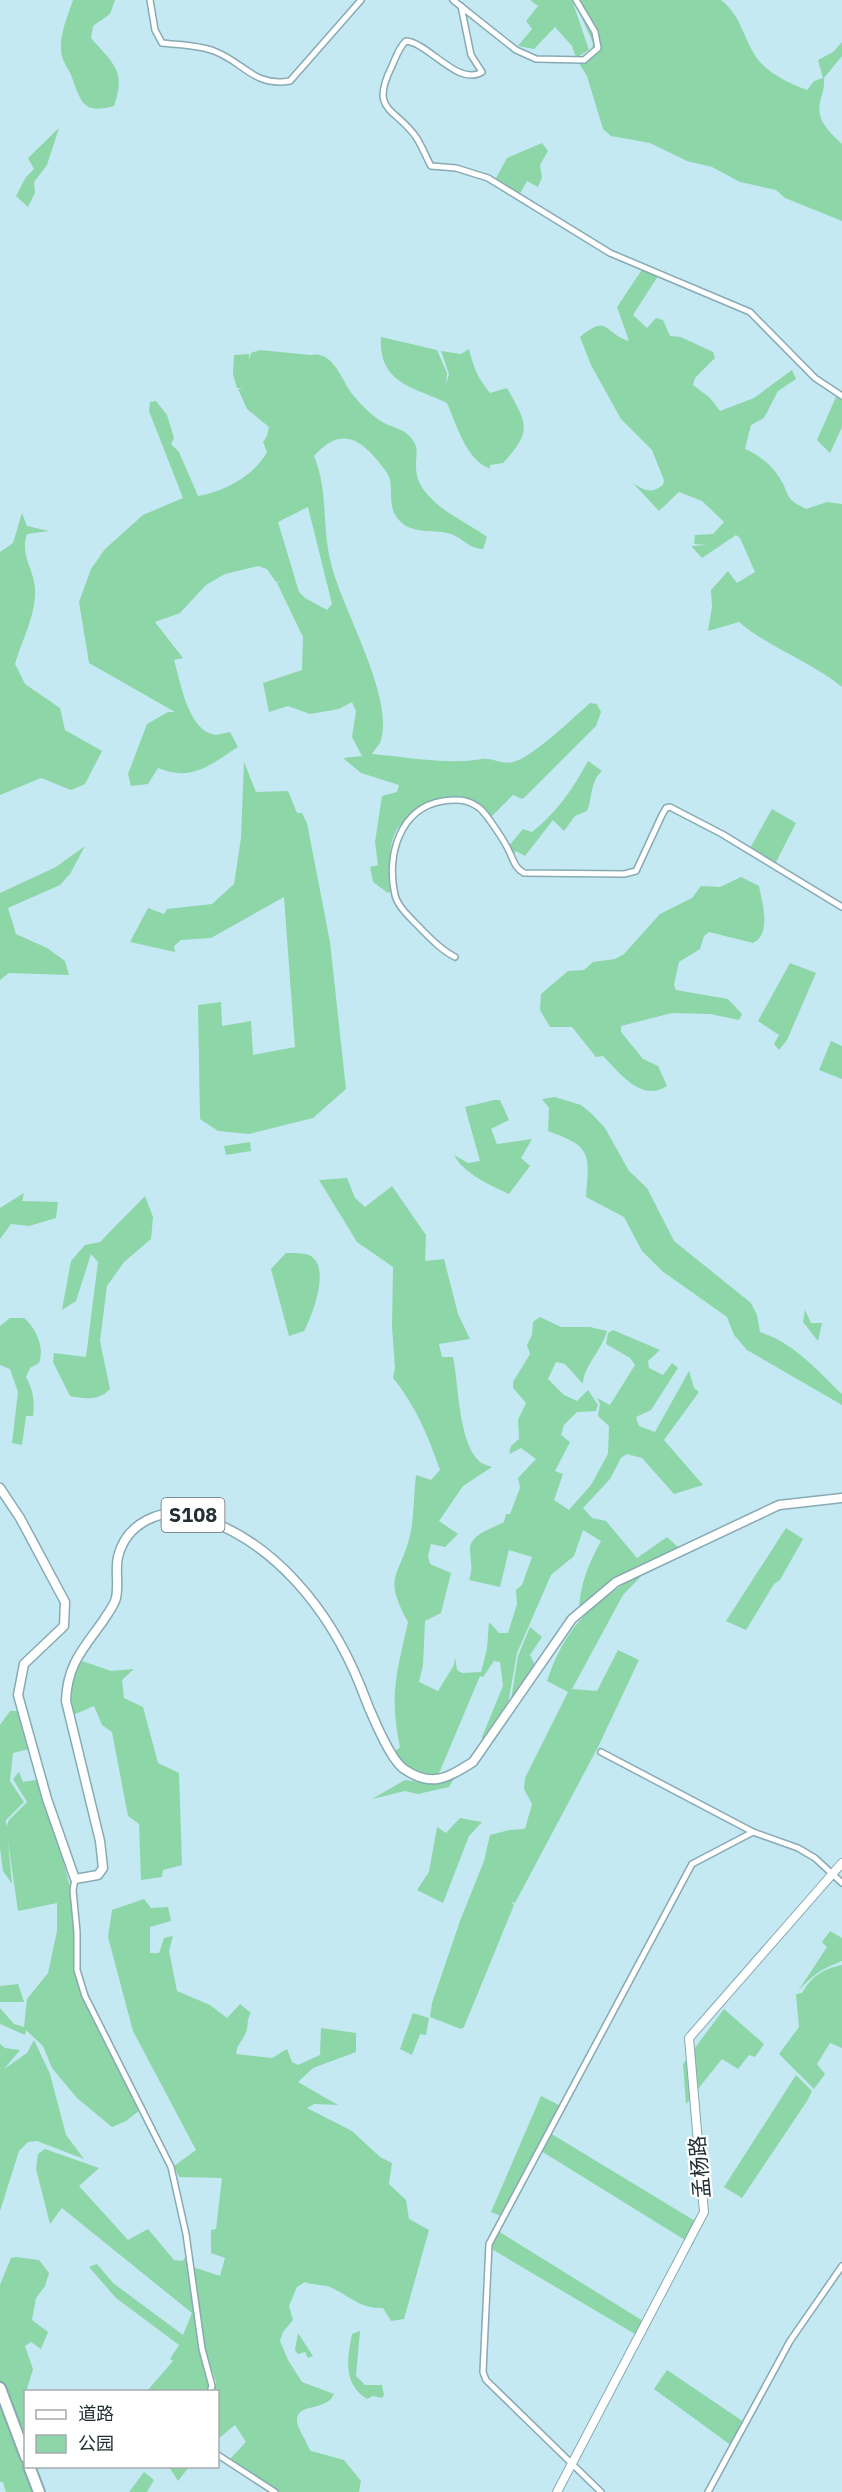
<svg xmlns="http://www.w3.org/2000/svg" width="842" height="2492" font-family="'IBM Plex Sans','Noto Sans SC',sans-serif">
<rect width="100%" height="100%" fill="#c5e9f3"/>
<g fill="#8cd6a7" fill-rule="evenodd">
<path d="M73 0H115L110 14 93 26 91 38C112 63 127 70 114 106 82 115 81 101 71 75 67 66 61 60 61 49 60 33 68 15 73 0Z"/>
<polygon points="530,0 572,0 589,50 576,58 572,46 555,27 534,49 518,46 532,29 526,21 538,6"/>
<path d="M574 0H721C739 14 742 32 753 52 763 71 787 83 807 90L814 81 823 78 818 60 833 52 842 42V56L824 78C825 88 822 93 820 102 816 121 830 132 842 144V221L785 198 776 190 740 182 712 167 687 161 650 143 611 136 603 129 587 76 577 60 592 51 593 43Z"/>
<polygon points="59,128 47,165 34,182 35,193 28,207 16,196 26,177 34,169 28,158"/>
<polygon points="542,143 548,151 540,165 542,177 538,187 527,181 518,197 495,180 507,158"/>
<path d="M643 268 658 276 633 315 647 328 656 318 663 320 670 336 681 337 713 352 715 358 695 378 693 385 710 398 720 411 754 398 792 370 796 379 778 391 764 418 751 425 745 449C759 455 771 464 779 477 791 495 782 497 806 509L827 502 842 504V687C810 661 771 649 739 622L708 631 712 607 711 590 728 571 737 583 755 572 740 538 736 535 702 558 691 546 706 545 694 544 695 535 713 534 724 522 702 501 679 492 659 511 633 483C646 491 650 494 663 485L664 480 652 450 621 419 591 365 580 337C609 313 604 334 629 341L617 307Z"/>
<path d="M381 337 437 350 447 373 446 384 449 374 441 351 461 354 469 349C473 366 478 379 490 393L507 388C527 424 533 431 503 463L490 465 489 473V468C466 460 456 423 447 403 414 387 378 384 381 337Z"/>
<path d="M260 350 310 355C334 350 341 380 353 395 362 406 372 416 384 423 394 428 405 429 412 439 424 453 406 470 427 494 444 514 467 522 487 537L483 549C466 548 462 536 447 533 433 530 413 533 402 523 387 510 393 496 390 480 389 473 382 467 378 461 357 435 338 429 314 456 328 489 322 525 330 559 339 605 397 699 380 743 378 746 374 750 372 754 408 757 446 765 482 759 492 757 502 765 513 762 532 758 574 717 590 703L597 704 601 712 596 726 525 797 522 799 513 795 491 817C463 796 436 791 409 818 405 822 398 826 396 831 387 848 390 872 392 890L388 893 373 882 370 867 378 865 375 842 382 796 397 792 399 785 361 773 343 758 362 756 352 737 356 711 352 702 339 709 310 714 288 706 269 712 263 683 302 670 303 637 277 583 282 581 276 582 267 569 258 566 225 574 206 585 180 613 155 622 183 658 174 660C180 681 188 728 212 734 217 736 225 733 230 732L238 747C210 765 192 782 158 768L148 784 131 786 128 774 147 724 168 712H175L89 663 79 602 91 569 105 549 143 515 183 498 149 411 150 402 156 401 167 415 174 438 171 444 179 452 198 496C224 492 254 476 267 452L263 442 267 436 269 427 247 409 238 389 243 388H237L233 374 234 355 249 354V360L251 353ZM308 507 332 604 327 610 305 598 299 592 278 522Z"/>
<polygon points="836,397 842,400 842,427 830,453 817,440"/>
<path d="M22 513 27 526 49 531 27 534C19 559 37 570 35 596 34 618 21 643 15 664L25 684 60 708 65 730 102 751 85 784 71 790 41 778 0 795V552L13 543Z"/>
<path d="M588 761 602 771C590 781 593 797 587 811L575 816 564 831 553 820 525 856 516 851 513 855 508 847 523 829 532 832C557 812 573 789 588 761Z"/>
<polygon points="244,762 256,792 288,791 297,813 302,813 307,823 330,942 346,1089 313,1118 249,1134 218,1131 200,1119 198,1005 221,1002 222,1026 251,1021 253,1055 295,1047 284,897 211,938 181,940 174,946 175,952 130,942 148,908 164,914 167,909 212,904 234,884 241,838"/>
<polygon points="772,809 796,823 774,866 749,850"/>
<polygon points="85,846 70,874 60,885 8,908 16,934 47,948 65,961 69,975 9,973 0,980 0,893 56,867"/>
<path d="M741 877 759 886C762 902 772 934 753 943L709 932 704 936 700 949 679 962 674 985 676 990 728 999 742 1014 739 1020 710 1014 672 1013 621 1026V1032L643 1059 658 1066 667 1086C641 1103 619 1072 603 1056L596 1057 572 1027H550L540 1010 541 994 568 971 584 970 593 962 615 959 624 954 660 914 692 898 701 886 720 887Z"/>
<polygon points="790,963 816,973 787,1040 779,1050 774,1044 779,1035 758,1021"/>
<polygon points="831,1041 842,1046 842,1079 819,1070"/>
<path d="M555 1097 581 1105 592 1114 605 1128 629 1171 647 1188 674 1241 751 1303 757 1315 760 1332C793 1342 817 1370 842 1394V1405L747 1350 734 1335 727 1317 662 1271 642 1251 624 1217 586 1197C589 1154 593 1147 548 1131L549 1108 542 1099Z"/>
<path d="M494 1100H500L509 1120 491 1129 497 1144 532 1139 521 1158 530 1166 509 1194C490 1185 464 1174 454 1155L468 1163 480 1161 465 1107Z"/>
<polygon points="250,1142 251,1151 226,1155 224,1146"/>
<path d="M347 1178 355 1198 365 1207 392 1186 426 1235 425 1261 444 1259 458 1314 470 1339 439 1344 442 1357H453C459 1385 458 1443 480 1462 483 1464 489 1466 492 1467L463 1486 439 1521 458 1534 445 1547 431 1544 428 1556 430 1564 451 1573 441 1613 425 1621 423 1665 419 1682 438 1691 454 1665 455 1657 457 1670 462 1673 481 1672 487 1649 489 1622 499 1633H508L517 1604 516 1590 522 1585 532 1557 509 1550 500 1587 469 1580C473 1568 471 1563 470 1552 468 1534 492 1529 504 1522L506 1514H510L520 1488 518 1478 536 1459 521 1448 509 1454 511 1446 519 1439 518 1420 526 1403 513 1388V1382L530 1354 527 1345 532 1335 533 1322 540 1317 561 1327H590L607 1331C602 1350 583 1367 583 1384L565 1364 556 1362 548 1379 564 1395 577 1401 588 1390 598 1405 596 1411 577 1412 564 1425 561 1435 570 1442 555 1471 563 1474 554 1500 569 1510 591 1485 608 1454 609 1426 598 1416 600 1404 597 1398 610 1405 635 1365 630 1358 606 1344 608 1333 613 1330 660 1350 648 1361 649 1368 663 1375 672 1363 678 1368 651 1410 636 1417 639 1426 655 1432 689 1371 694 1388 699 1392 664 1440 703 1485 674 1494 642 1458 627 1454 621 1458 610 1479 583 1508 592 1518 606 1521 637 1558 667 1537 680 1549 611 1584 579 1614C579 1586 588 1565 601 1541L583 1530 574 1556 551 1575 517 1653 507 1710 483 1742 482 1737 503 1686 500 1662 494 1661 483 1677 480 1676 437 1778 409 1775 391 1755 400 1747C389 1695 397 1672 408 1622 381 1573 401 1578 411 1531 414 1513 414 1493 416 1475L431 1480 440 1470C428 1436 416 1406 393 1378L395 1368 392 1326 393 1267 357 1242 319 1180Z"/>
<polygon points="24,1193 22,1201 58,1202 56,1218 29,1226 11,1224 0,1239 0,1208"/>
<path d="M145 1196 153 1217 151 1239 124 1262 107 1286 100 1341 110 1389C99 1401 85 1399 70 1396L53 1362 54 1353 86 1357 98 1262 91 1254 76 1301 62 1310 71 1261 85 1245 100 1242Z"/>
<path d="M286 1253C292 1253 303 1253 309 1255 332 1266 312 1316 304 1331L289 1336 271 1269Z"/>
<polygon points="805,1310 811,1323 822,1323 818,1341 803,1322"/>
<path d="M10 1318H24C36 1328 45 1348 39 1363L30 1368 26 1377C33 1390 35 1401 33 1416H26L22 1445 12 1443 18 1392 10 1369 0 1365V1326Z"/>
<polygon points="786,1528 803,1539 780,1580 774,1584 746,1630 726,1621"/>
<path d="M646 1571 623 1595 572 1689 597 1691 618 1650 639 1660 598 1747 515 1903 511 1902 514 1905 464 2027 461 2029 430 2017 432 2003 460 1921 484 1861 490 1835 509 1830 525 1829 532 1804 524 1789 525 1778 568 1692 547 1681C566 1624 595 1600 646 1571Z"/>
<polygon points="530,1627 542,1637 530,1655 537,1669 510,1706 518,1656"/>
<polygon points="82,1661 111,1671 134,1669 122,1680 124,1698 143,1707 158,1763 179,1773 182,1865 163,1870 162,1877 141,1880 139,1824 128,1816 112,1732 102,1725 94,1706 73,1715 69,1687"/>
<polygon points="10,1711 24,1711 33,1748 13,1753 10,1781 24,1802 6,1820 6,1827 9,1820 27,1802 13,1779 19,1772 23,1782 42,1779 77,1914 77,1971 114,2057 145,2106 126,2121 112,2127 77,2098 52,2068 43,2046 26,2030 25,2035 0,2024 0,2008 14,2024 24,2027 27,1999 48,1973 57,1931 57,1903 18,1911 8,1841 12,1884 3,1871 0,1848 0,1725"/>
<polygon points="455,1777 449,1787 418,1794 405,1791 372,1799 405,1780 433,1784"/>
<polygon points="460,1818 482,1822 469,1836 443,1903 417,1890 429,1872 437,1827 446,1833"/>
<path d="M144 1899 151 1908 168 1907 171 1921 150 1927V1953H159L164 1938 173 1936 169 1951 177 1991 210 2005 227 2018 240 2004 251 2013C246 2020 249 2025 246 2032 243 2041 237 2043 236 2054L272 2058 287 2049 292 2062 298 2065 320 2055 321 2028 356 2033V2052L313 2068 298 2082 338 2105 314 2104 307 2108 352 2131 380 2157 392 2163 389 2184 406 2200 409 2219 429 2230 404 2319 391 2321 383 2308C361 2309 351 2297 332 2288 325 2284 314 2286 305 2282L297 2287 289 2306 293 2320 283 2332 280 2341 288 2360 302 2382 334 2394C325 2416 280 2397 304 2438 307 2443 307 2446 311 2451L344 2460 361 2481 359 2492H280L230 2459 246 2442 235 2425 218 2439V2392L213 2391 216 2382 203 2345 193 2267 220 2276 225 2258 211 2253V2230L216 2229 222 2178 179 2177 174 2166 196 2150 133 2031 108 1937 112 1910Z"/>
<path d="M830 1931 842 1938V1961C823 1968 811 1976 798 1991L827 1947 822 1942Z"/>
<path d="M842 1965V2048L830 2043 817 2064 825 2074 814 2089 779 2054 799 2027 796 1994 802 1993C812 1976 823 1969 842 1965Z"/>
<polygon points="18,1984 24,2002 0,2002 0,1986"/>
<polygon points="724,2009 764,2044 755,2057 749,2055 738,2069 722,2059 686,2104 683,2064"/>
<polygon points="413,2013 429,2018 426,2035 420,2034 412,2055 400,2049"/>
<polygon points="34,2040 50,2074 66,2135 84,2159 37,2141 28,2142 19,2151 0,2211 0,2044 5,2048 20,2050 4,2069 27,2053"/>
<polygon points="796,2075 812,2091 807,2101 742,2198 724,2187"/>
<polygon points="541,2096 561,2106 503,2217 491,2212"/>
<polygon points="550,2133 700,2224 693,2245 541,2151"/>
<polygon points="45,2149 99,2168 79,2186 128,2240 148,2229 174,2260 183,2261 189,2251 197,2326 212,2382 210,2391 147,2391 173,2361 170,2359 179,2345 116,2298 89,2267 97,2264 113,2283 183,2335 192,2313 62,2208 50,2224 36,2169 38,2154"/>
<polygon points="498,2231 648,2324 640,2337 490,2248"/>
<polygon points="16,2257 39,2260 49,2273 45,2286 36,2298 32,2320 48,2332 41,2349 31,2342 25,2346 33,2369 24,2399 26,2466 38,2467 33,2492 6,2492 3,2482 0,2482 0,2285 11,2258"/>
<path d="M360 2331 356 2376 365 2385H382L384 2395 382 2398 373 2396 367 2399C343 2384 347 2359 352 2334Z"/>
<polygon points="298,2333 313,2356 308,2358 305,2352 298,2354 295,2350"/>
<polygon points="667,2370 744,2422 732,2446 654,2389"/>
<polygon points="169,2467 189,2467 178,2481"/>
<polygon points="144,2472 154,2480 147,2492 129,2492"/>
</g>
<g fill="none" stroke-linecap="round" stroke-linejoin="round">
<g stroke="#87aab3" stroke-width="8">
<g id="minor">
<path d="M150 0 155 30 162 43C179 45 198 45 214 51 244 62 253 87 290 81L361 0"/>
<polyline points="453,0 516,50 536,59 584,60 598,48 595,32 576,0"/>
<path d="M461 6 471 55 482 72C458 87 429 43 406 41 399 47 396 57 392 66 369 112 395 107 416 137 422 146 426 157 431 166L456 168 488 178 610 253 750 312 815 378 842 396"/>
<path d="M455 957C443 951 433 941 423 931 414 921 398 908 395 895 386 857 399 808 443 801 456 799 467 799 478 807 485 811 505 842 509 851 514 861 514 867 524 873L624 874 636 871 662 815 666 808 670 807 722 834 842 907"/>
<polyline points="601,1752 753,1832 798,1848 815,1858 842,1883"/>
<polyline points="75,1879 73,1890 77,1932 77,1970 85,1996 171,2167 186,2234 202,2349 212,2386 210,2392"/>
<polyline points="218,2455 275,2492"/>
<polyline points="601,2492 486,2380 483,2372 489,2244 692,1864 753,1832"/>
<polyline points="708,2492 790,2341 842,2266"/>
</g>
</g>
<g stroke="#87aab3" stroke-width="10">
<polyline id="secondary" points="557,2492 704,2212 689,2038 842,1863"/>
</g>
<g stroke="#87aab3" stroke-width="11">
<path id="primary" d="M0 1488 20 1518 65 1602 64 1626 24 1664 18 1695 47 1799 75 1879 98 1875 103 1868 100 1841 66 1701C67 1665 83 1649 103 1621 108 1613 114 1606 116 1598 119 1584 115 1570 118 1557 126 1523 162 1506 195 1516 274 1539 330 1611 360 1685 367 1704 389 1759 404 1769 432 1788 447 1778 473 1762L572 1619 616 1582 779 1505 842 1498"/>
</g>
<g stroke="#87aab3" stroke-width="14">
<g id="motorway">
<polyline points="0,2388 26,2457"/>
<polyline points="29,2466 39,2492"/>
</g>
</g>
<use href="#minor" stroke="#fff" stroke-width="5"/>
<use href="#secondary" stroke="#fff" stroke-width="8"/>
<use href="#primary" stroke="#fff" stroke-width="8"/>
<use href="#motorway" stroke="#fff" stroke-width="10"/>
</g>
<g text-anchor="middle" stroke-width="4.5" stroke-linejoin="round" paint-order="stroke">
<rect fill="#fff" stroke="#646e70" stroke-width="1.5" x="161.5" y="1498" width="63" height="34" rx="4.5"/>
<g font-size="20" font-weight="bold" fill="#223033">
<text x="193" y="1522">S108</text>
</g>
<g font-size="21" fill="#223033" stroke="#fff">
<text transform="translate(700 2167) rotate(-95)" y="7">孟杨路</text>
</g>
</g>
<rect x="24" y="2390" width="195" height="78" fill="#ffffff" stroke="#a7acad" stroke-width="1.5"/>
<rect x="36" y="2410" width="30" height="9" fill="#ffffff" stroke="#a7acad" stroke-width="1.5"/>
<text x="78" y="2420" font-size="18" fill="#223033">道路</text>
<rect x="36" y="2435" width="30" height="18" fill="#8cd6a7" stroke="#a7acad" stroke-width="1.5"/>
<text x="78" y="2450" font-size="18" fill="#223033">公园</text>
</svg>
